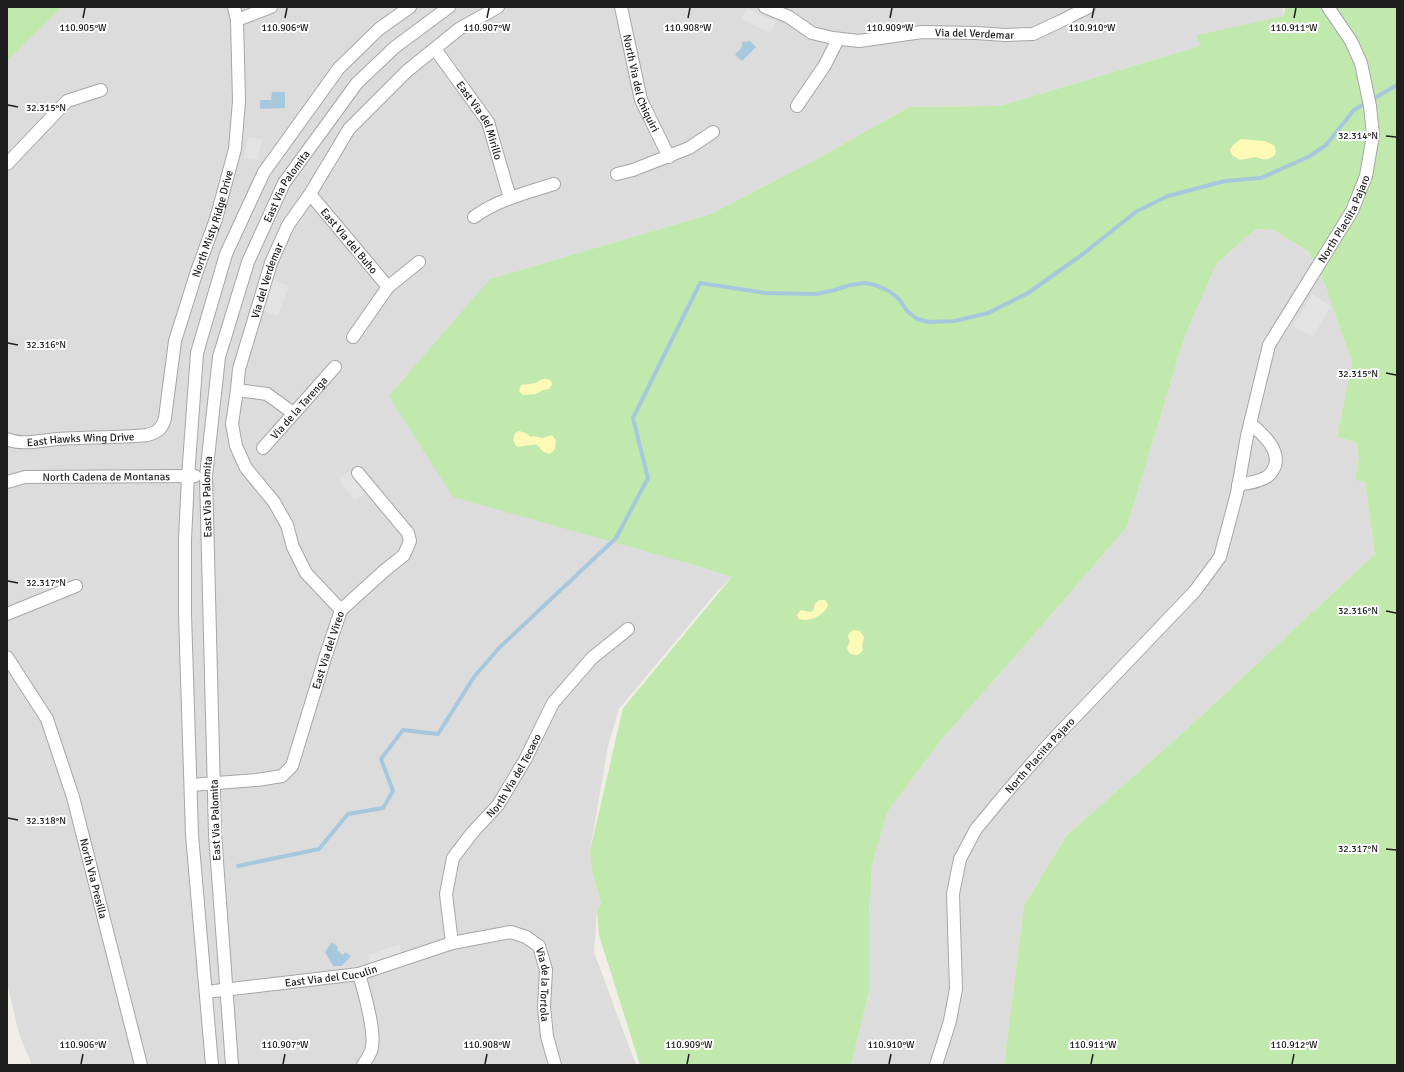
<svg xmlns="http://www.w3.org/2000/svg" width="1404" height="1072" font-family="Signika,sans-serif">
<rect width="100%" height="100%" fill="#f0eee6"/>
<g fill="#dddcdc">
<polygon points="62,7 1282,7 1284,16 1198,35 1200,46 1000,106 909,107 817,159 711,214 490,279 684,562 732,577 715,594 619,709 608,746 590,851 592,871 601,903 597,910 594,952 636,1065 32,1065 19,1034 7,983 7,61"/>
<polygon points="1256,229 1274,230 1310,253 1324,282 1352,362 1337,437 1356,442 1359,458 1355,479 1365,482 1375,554 1186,730 1066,836 1024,906 1004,1065 851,1065 869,992 869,913 872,866 887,813 941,740 1012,660 1127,527 1185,335 1217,263"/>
</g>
<g fill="#c1e8ad">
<polygon points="7,7 62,7 7,61"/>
<polygon points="1285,7 1397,7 1397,1065 1004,1065 1024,906 1066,836 1186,730 1375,554 1365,482 1355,480 1359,458 1356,442 1337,437 1352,362 1324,282 1309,252 1274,230 1256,229 1217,263 1185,335 1127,527 1012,660 941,740 887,813 872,866 869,913 869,992 851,1065 640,1065 599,935 597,910 601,903 592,871 590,851 623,708 732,577 684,562 453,497 389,396 490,279 711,214 817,159 909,107 1000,106 1200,46 1197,35 1284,16"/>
</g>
<g fill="#fdf9b6">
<path d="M1241 139 1264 141 1274 145 1276 151 1275 155C1268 161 1264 160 1256 157L1240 160 1232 155 1230 150 1233 145Z"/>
<polygon points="542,379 547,379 551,381 552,385 549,389 543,390 536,394 523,395 519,391 521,385 536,383"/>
<path d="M519 431 526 433 531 437 534 436 542 438 552 435 556 441 555 449 550 454 544 452 537 445C529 444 522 448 516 446L513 440 515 433Z"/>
<path d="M819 600H825L828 605C825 615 809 623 799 619L797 615 801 610 810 612 813 611 815 604Z"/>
<path d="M854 630 860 631 864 637 862 646 863 650C859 656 855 656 849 653L847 648 850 641 848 637 849 633Z"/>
</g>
<g fill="#e3e3e3">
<polygon points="747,8 776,22 770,33 741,19"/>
<polygon points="248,137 262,139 258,160 244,158"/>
<polygon points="264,277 289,286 278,316 253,307"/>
<polygon points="1312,294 1331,306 1313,337 1293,326"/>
<polygon points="350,471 366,493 354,501 339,478"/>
<polygon points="399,944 402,954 371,965 368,955"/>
</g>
<g fill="#a7c8dc">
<polygon points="750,41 756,47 742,61 735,55 742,47 742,42"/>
<polygon points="272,92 285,92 285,108 260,109 260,100 271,100"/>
<polygon points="332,942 338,947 337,950 343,955 345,952 351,956 342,966 333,966 325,952"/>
</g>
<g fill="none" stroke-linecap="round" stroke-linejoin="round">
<polyline stroke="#a7c8dc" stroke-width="4" points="238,866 319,849 348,814 383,808 393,791 381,759 403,730 438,734 474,677 499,648 616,538 648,478 633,418 700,283 765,293 816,294 835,290 850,285 865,283 875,285 889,291 899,299 907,311 917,319 929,322 955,321 988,313 1028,293 1083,254 1137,211 1168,196 1225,181 1261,178 1310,156 1326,145 1354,110 1397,85"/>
<g stroke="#a6a6a6" stroke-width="14">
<g id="street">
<path id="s1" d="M621 7 641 100 669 157"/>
<path id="s2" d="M765 7 789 17 812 33 833 38 859 41 922 32 976 33 1005 35 1033 34 1061 21 1089 7"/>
<polyline points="237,20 271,7"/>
<path id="s3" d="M435 49 488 122 510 198"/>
<polyline points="797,106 825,65 838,39"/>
<polyline points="7,164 67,101 101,90"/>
<polyline points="617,174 633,170 689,148 713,132"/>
<path id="s4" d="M310 194 388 287"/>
<path d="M474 217C497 200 526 193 554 184"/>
<polyline points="353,337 388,287 419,262"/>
<polyline points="237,390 267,394 293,413"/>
<path id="s5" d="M7 439C23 446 42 440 58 439 88 437 118 438 147 435 157 433 163 428 165 418L175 341 197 271 216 219 235 149 239 101 237 20 234 7"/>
<path id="s6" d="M263 448 335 367"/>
<path id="s7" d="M7 482 25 477 195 476"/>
<path d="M1238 485C1248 483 1260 482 1268 476 1272 473 1273 470 1275 466 1280 448 1262 434 1250 423"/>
<path id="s8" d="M341 610 306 573 293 547 287 525 274 502 246 468 236 446 232 424 237 390 239 369 271 263 288 225 310 194 349 129 407 71 459 29 498 7"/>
<polyline points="7,614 76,586"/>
<path id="s9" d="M7 657 47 719 73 797 141 1065"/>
<path id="s10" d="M191 785 257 780 282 776 292 766 325 658 341 610 384 571 404 555 410 541 408 533 358 473"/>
<path id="s11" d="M452 943 446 894 453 858 472 833 498 805 525 760 553 703 592 658 628 629"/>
<path d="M359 974C364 992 377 1034 371 1051 369 1056 366 1061 363 1065"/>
<path id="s12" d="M206 992 359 974 452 943 511 932 526 937 539 946 546 970 544 1007 547 1036 555 1065"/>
<polyline points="212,1065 192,835 185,614 185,540 188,477 197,353 226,254 264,172 339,68 379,29 410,7"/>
<path id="s13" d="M232 1065 215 834 206 476 219 357 248 262 284 183 357 83 395 47 449 7"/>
<path id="s14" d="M936 1065 950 1021 956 989 953 894 960 859 976 829 1005 794 1048 745 1195 591 1220 557 1237 493 1247 436 1269 345 1352 211 1366 176 1373 135 1370 106 1361 63 1351 41 1328 7"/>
</g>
</g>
<use href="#street" stroke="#fff" stroke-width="12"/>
</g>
<path fill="none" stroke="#1f1f1f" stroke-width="1.5" d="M83 18 85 8M285 18 287 8M487 18 489 8M688 18 690 8M890 18 892 8M1092 18 1094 8M1294 18 1296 8M8 105 18 107M1386 136 1396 137M8 343 18 345M1386 373 1396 375M8 581 18 583M1386 611 1396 613M8 818 18 820M1386 849 1396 850M81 1064 83 1054M283 1064 285 1054M485 1064 487 1054M687 1064 689 1054M889 1064 891 1054M1091 1064 1093 1054M1292 1064 1294 1054"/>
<g text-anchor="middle" stroke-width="4" stroke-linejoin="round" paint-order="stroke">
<g font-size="11" fill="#1f1f1f" stroke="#fff">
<text dy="4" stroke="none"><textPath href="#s2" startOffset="218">Via del Verdemar</textPath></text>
<text dy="4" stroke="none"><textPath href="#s1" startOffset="79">North Via del Chiquiri</textPath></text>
<text dy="4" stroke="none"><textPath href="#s3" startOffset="85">East Via del Mirillo</textPath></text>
<text dy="4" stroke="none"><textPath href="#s13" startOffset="894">East Via Palomita</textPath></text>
<text dy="4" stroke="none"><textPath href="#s14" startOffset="974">North Placiita Pajaro</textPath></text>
<text dy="4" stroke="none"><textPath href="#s5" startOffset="368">North Misty Ridge Drive</textPath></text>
<text dy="4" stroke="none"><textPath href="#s4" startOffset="61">East Via del Buho</textPath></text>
<text dy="4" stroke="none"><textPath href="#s8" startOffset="368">Via del Verdemar</textPath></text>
<text dy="4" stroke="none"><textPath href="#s6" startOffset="54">Via de la Tarenga</textPath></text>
<text dy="4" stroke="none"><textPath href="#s5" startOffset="74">East Hawks Wing Drive</textPath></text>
<text dy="4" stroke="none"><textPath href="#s7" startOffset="100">North Cadena de Montanas</textPath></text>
<text dy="4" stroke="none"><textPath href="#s13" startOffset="569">East Via Palomita</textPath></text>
<text dy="4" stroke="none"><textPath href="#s10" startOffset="227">East Via del Vireo</textPath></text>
<text dy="4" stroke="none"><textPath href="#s14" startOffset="341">North Placiita Pajaro</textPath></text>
<text dy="4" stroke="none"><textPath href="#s11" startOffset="189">North Via del Tecaco</textPath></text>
<text transform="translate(215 820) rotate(-92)" y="4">East Via Palomita</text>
<text dy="4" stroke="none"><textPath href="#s9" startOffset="240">North Via Presilla</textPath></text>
<text dy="4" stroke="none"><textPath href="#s12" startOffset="126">East Via del Cuculin</textPath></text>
<text dy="4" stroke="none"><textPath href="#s12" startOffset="383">Via de la Tortola</textPath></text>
</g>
</g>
<g font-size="10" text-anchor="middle" fill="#1f1f1f" stroke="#fff" stroke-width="4" stroke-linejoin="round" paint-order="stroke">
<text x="83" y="31">110.905°W</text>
<text x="285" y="31">110.906°W</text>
<text x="487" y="31">110.907°W</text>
<text x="688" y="31">110.908°W</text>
<text x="890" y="31">110.909°W</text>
<text x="1092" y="31">110.910°W</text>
<text x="1294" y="31">110.911°W</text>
<text x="46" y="111">32.315°N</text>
<text x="1358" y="139">32.314°N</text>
<text x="46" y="348">32.316°N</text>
<text x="1358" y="377">32.315°N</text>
<text x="46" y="586">32.317°N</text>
<text x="1358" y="614">32.316°N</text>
<text x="46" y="824">32.318°N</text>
<text x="1358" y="852">32.317°N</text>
<text x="83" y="1048">110.906°W</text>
<text x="285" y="1048">110.907°W</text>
<text x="487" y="1048">110.908°W</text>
<text x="689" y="1048">110.909°W</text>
<text x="891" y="1048">110.910°W</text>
<text x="1093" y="1048">110.911°W</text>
<text x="1294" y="1048">110.912°W</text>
</g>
<rect width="1404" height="1072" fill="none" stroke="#1f1f1f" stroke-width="16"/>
</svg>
